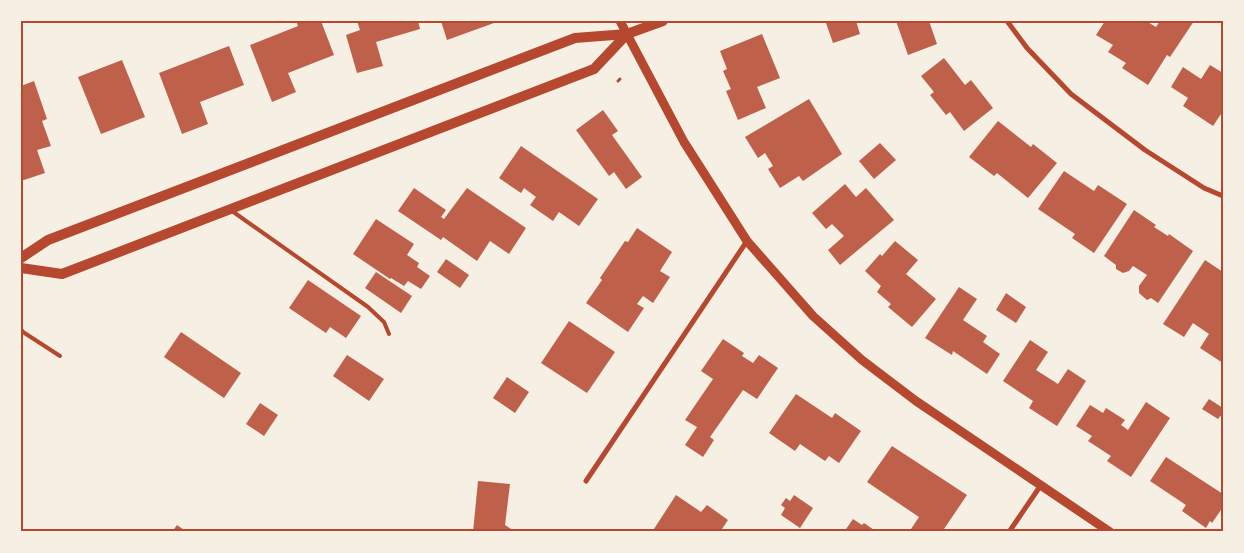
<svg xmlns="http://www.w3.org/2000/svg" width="1244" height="553" font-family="Ubuntu,sans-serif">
<rect width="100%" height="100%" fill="#f6efe4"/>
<g fill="#bf614a">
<polygon points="296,21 321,21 334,55 288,73 296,92 272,102 250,45 298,26"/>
<polygon points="357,21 418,21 420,29 376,42 383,66 357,73 346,35 360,30"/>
<polygon points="441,21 495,21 494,23 447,40"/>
<polygon points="831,21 856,21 860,34 833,43 826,23"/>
<polygon points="896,21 929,21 937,44 908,55"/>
<polygon points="1105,21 1146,21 1156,27 1160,21 1194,21 1170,57 1167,55 1148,85 1122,68 1126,63 1108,52 1113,45 1096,35"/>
<polygon points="762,34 780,78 757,87 766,108 738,120 726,91 731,89 723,71 727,69 720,51"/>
<polygon points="229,46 244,85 200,102 208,124 182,134 159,73"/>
<polygon points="944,58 965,85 971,80 993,108 964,131 950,112 946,115 930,95 934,92 921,76"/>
<polygon points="122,60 145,117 101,134 78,77"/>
<polygon points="1210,65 1223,73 1223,111 1213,126 1183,106 1188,98 1171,87 1183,67 1201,79"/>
<polygon points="34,81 47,119 42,121 51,146 37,150 45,173 21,181 21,86"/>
<polygon points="809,99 842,154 803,181 799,176 780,188 768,169 773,166 765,153 758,158 745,137"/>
<polygon points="603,110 618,131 612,135 642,177 626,189 614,172 609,176 576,130"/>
<polygon points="998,121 1031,147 1033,144 1057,163 1028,198 997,173 994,176 969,157"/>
<polygon points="880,143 896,160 874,179 859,161"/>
<polygon points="521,146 598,199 579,226 559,212 553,221 530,205 536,197 524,188 521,193 499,178"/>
<polygon points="1064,171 1094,191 1098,185 1127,204 1094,253 1072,238 1075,234 1038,209"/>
<polygon points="845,184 856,197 866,188 894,220 840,265 828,250 844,236 832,224 826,229 812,213"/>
<polygon points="414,188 446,210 441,217 444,219 467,188 526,228 509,254 490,241 477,261 443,237 441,240 398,211"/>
<polygon points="1134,210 1156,225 1154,227 1168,236 1169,234 1193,251 1158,303 1151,298 1147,300 1139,293 1139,286 1147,275 1133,266 1129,271 1123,273 1116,269 1116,265 1104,256"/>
<polygon points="376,219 414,244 407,255 419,263 417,267 430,276 421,289 408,281 404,286 391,278 390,279 353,254"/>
<polygon points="637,228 672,252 660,271 670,277 653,303 643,296 637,304 644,308 628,332 586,303 602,280 600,278 625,241 628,242"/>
<polygon points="895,241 918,260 906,274 936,299 912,327 888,307 891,304 877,292 881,286 865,271 880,254 882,256"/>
<polygon points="446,259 469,275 460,288 437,272"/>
<polygon points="1205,260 1223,272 1223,363 1200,348 1209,334 1193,323 1184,337 1163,324"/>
<polygon points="376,272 412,296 401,313 365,288"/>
<polygon points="308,280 361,316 346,338 330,327 326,333 289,308"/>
<polygon points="959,287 977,299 963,320 987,336 983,342 1000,354 987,374 953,351 952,355 925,338"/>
<polygon points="1006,293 1026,307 1016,323 996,310"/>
<polygon points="569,321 615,352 587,393 541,363"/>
<polygon points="181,332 241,373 224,398 164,357"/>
<polygon points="723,339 744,353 742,356 753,363 759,355 778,368 757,399 743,390 710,437 714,440 703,457 685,445 697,427 685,420 713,379 701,371"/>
<polygon points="1030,340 1048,352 1036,370 1058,384 1068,369 1086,381 1057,426 1029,408 1033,401 1003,381"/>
<polygon points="347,355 384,379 369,401 333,376"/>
<polygon points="507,377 529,392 515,413 493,398"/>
<polygon points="796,394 832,418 835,413 861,431 839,463 829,456 825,461 800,444 795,451 769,433"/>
<polygon points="1209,399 1223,408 1223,413 1218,419 1202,409"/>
<polygon points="1146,402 1170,418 1131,477 1107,461 1111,456 1088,441 1092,436 1076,426 1090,405 1103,413 1106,408 1125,420 1121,425 1128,430"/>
<polygon points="260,403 278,415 264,436 246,424"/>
<polygon points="892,446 967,495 942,532 909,532 919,517 867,482"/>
<polygon points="1166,457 1223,494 1223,507 1212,523 1210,521 1206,528 1182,511 1186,505 1150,481"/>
<polygon points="478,481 510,484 505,525 516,532 473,532"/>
<polygon points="676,495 701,512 707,505 728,520 720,532 652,532"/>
<polygon points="794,495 813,508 800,528 781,515 785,508 781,505 786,498 790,501"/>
<polygon points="853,519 862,525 864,523 877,532 844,532"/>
<polygon points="177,525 187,532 172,532"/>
</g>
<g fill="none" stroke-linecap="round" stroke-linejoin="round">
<polyline stroke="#b5482f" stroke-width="3" points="618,81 620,79"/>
<g stroke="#b5482f" stroke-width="4">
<polyline points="232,211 368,307 384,322 389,334"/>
<polyline points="21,329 23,332 60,356"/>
</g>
<g stroke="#b5482f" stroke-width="5">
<polyline points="1007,21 1027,48 1071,94 1145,150 1204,188 1223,196"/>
<polyline points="586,481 747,241"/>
<polyline points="1009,532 1041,485"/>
</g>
<polyline stroke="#b5482f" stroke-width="9" points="620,21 684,142 747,241 813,316 862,360 916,401 1110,532"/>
<g stroke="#b5482f" stroke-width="10">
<polyline points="21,258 48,240 575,38 627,34 663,21"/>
<polyline points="21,268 62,274 594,69 627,34"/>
</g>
</g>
<rect width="1244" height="553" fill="none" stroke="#f6efe4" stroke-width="45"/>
<rect x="22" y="22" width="1200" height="508" fill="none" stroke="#b5482f" stroke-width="2"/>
</svg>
